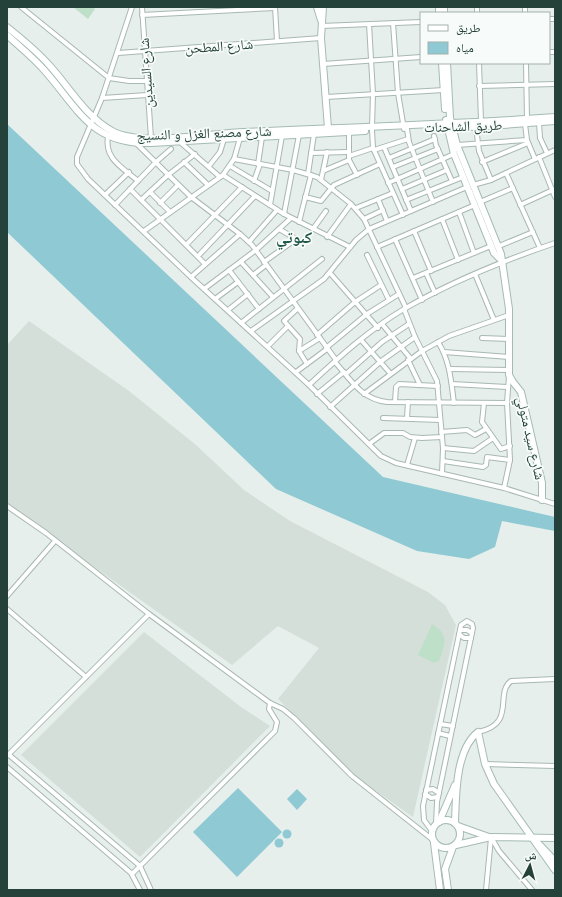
<svg xmlns="http://www.w3.org/2000/svg" width="562" height="897" font-family="'Public Sans','Noto Naskh Arabic',sans-serif">
<rect width="100%" height="100%" fill="#e6efeb"/>
<g fill="#d4dfda">
<polygon points="29,321 129,391 196,445 244,490 290,521 428,592 445,605 456,625 413,817 356,777 278,699 319,648 278,626 232,665 7,505 7,345"/>
<polygon points="144,632 241,707 270,726 140,857 21,755"/>
</g>
<g fill="#bfe0c8">
<polygon points="73,7 93,7 95,9 88,19"/>
<path d="M432 624C449 635 446 642 439 661L434 663 418 655Z"/>
</g>
<g fill="#8ec9d4">
<polygon points="7,124 383,477 555,517 555,531 502,521 495,547 469,559 417,551 276,489 7,232"/>
<polygon points="238,788 282,832 237,877 193,832"/>
<polygon points="297,789 307,799 297,810 287,799"/>
<circle cx="287" cy="834" r="4.5"/>
<circle cx="279" cy="843" r="4.5"/>
</g>
<g fill="none" stroke-linecap="round" stroke-linejoin="round">
<g stroke="#a8b8b2" stroke-width="6">
<g id="street">
<polyline points="21,7 109,78 129,81 146,81"/>
<polyline points="132,7 102,98 77,157 77,164 88,179 193,279 309,385 381,456 396,463 504,488 555,504"/>
<polyline points="142,7 151,138"/>
<polyline points="275,7 277,41"/>
<polyline points="477,7 477,13"/>
<polyline points="525,7 525,13"/>
<polyline points="142,15 275,8"/>
<polyline points="549,19 555,19"/>
<polyline points="393,23 398,93 404,129"/>
<polyline points="369,24 373,94 372,127"/>
<polyline points="321,26 421,22"/>
<polyline points="549,52 555,52"/>
<polyline points="118,53 321,38"/>
<polyline points="479,63 481,121"/>
<polyline points="526,63 527,119"/>
<polyline points="323,64 421,57"/>
<polyline points="479,86 555,84"/>
<polyline points="326,97 444,90"/>
<polyline points="102,98 147,95"/>
<polyline points="539,123 540,138 547,153"/>
<polyline points="525,124 527,140 535,159"/>
<polyline points="476,127 479,151 491,180"/>
<polyline points="407,129 409,142 433,202"/>
<polyline points="372,130 373,148 403,215"/>
<polyline points="349,132 349,160 357,175"/>
<path d="M108 136C104 159 122 167 138 181"/>
<polyline points="434,136 436,145 452,181"/>
<polyline points="180,142 220,177"/>
<polyline points="137,144 191,197 240,234 252,245 336,360"/>
<polyline points="457,145 527,140"/>
<polyline points="384,147 411,211"/>
<polyline points="374,150 408,139"/>
<polyline points="311,153 348,152"/>
<polyline points="349,156 373,148"/>
<polyline points="539,157 555,197"/>
<polyline points="389,158 435,139"/>
<polyline points="234,159 293,170 317,177 351,204 364,219 406,308"/>
<polyline points="184,162 208,185"/>
<polyline points="482,162 528,143"/>
<polyline points="258,164 262,137"/>
<polyline points="209,166 220,152 224,139"/>
<polyline points="230,166 272,191"/>
<polyline points="393,167 438,149"/>
<polyline points="323,171 349,160"/>
<polyline points="506,173 540,248"/>
<polyline points="308,174 314,134"/>
<polyline points="223,175 284,214 350,247"/>
<polyline points="321,180 327,152"/>
<polyline points="254,181 260,164"/>
<polyline points="388,183 454,154"/>
<polyline points="473,185 491,180 555,150"/>
<polyline points="130,189 205,264"/>
<polyline points="402,189 447,170"/>
<polyline points="150,192 170,212"/>
<polyline points="105,195 129,172"/>
<polyline points="305,197 321,201 334,185 380,164"/>
<polyline points="378,199 387,221"/>
<polyline points="141,200 168,175 195,154"/>
<polyline points="406,200 463,177"/>
<polyline points="480,202 513,188"/>
<polyline points="160,203 178,185"/>
<polyline points="115,205 156,162 171,149"/>
<polyline points="270,205 282,136"/>
<polyline points="520,205 555,189"/>
<polyline points="356,208 393,193"/>
<polyline points="459,212 474,253"/>
<polyline points="284,214 299,135"/>
<polyline points="364,219 383,210"/>
<polyline points="442,219 458,260"/>
<polyline points="299,222 311,175"/>
<polyline points="279,229 303,243"/>
<polyline points="313,229 326,211"/>
<polyline points="144,231 223,175 234,159 240,138"/>
<polyline points="414,231 431,271"/>
<polyline points="327,237 351,204"/>
<polyline points="395,239 422,300"/>
<polyline points="249,242 277,210"/>
<polyline points="187,244 242,187"/>
<polyline points="499,246 533,232"/>
<polyline points="377,247 475,205"/>
<polyline points="200,254 255,196"/>
<polyline points="367,255 389,300"/>
<polyline points="241,262 273,297"/>
<polyline points="264,262 296,239"/>
<polyline points="229,270 259,309"/>
<polyline points="330,273 378,328"/>
<polyline points="426,273 435,293"/>
<polyline points="475,274 494,320"/>
<polyline points="253,275 266,265"/>
<polyline points="191,277 240,234"/>
<polyline points="413,278 491,246"/>
<polyline points="204,289 256,250 291,218"/>
<polyline points="215,299 238,282"/>
<polyline points="297,309 284,321 300,339 299,351 307,364"/>
<polyline points="404,309 415,337 437,381 443,448 442,474"/>
<polyline points="228,310 248,294"/>
<polyline points="241,323 322,259"/>
<polyline points="382,324 411,359"/>
<polyline points="251,331 324,279 356,240 369,229 467,187"/>
<polyline points="317,335 355,302 381,285"/>
<polyline points="482,338 509,339"/>
<polyline points="361,340 390,373"/>
<path d="M438 342C450 361 451 381 454 403"/>
<polyline points="268,346 288,326"/>
<polyline points="326,348 367,314 399,294"/>
<polyline points="299,351 320,338"/>
<polyline points="444,352 509,357"/>
<polyline points="408,360 420,385"/>
<path d="M335 362C351 380 361 399 387 402L507 403"/>
<polyline points="450,369 509,370"/>
<polyline points="296,372 327,349"/>
<polyline points="346,374 382,342 409,324"/>
<polyline points="452,384 507,387"/>
<path d="M309 385C338 358 370 329 404 309 451 282 505 260 555 243"/>
<polyline points="317,394 344,372"/>
<polyline points="364,394 422,351 449,336 509,315"/>
<polyline points="395,402 396,387 399,384 438,386"/>
<polyline points="484,403 482,422 501,449 510,446"/>
<polyline points="330,407 380,362 415,337"/>
<polyline points="383,418 440,420"/>
<polyline points="407,418 408,402"/>
<polyline points="441,432 467,430 475,435 486,429"/>
<polyline points="369,444 384,433 403,433 410,437 422,438 442,437"/>
<polyline points="443,448 474,451 493,438"/>
<polyline points="443,461 483,467 486,465 487,457 510,460"/>
<polyline points="407,465 415,438"/>
<polyline points="504,488 510,460 507,403 509,376"/>
<polyline points="7,506 46,533 149,614 270,703 283,709 294,718 352,776 433,840"/>
<polyline points="7,596 55,541"/>
<polyline points="7,609 86,677"/>
<polyline points="460,630 467,630 472,633"/>
<polyline points="459,634 464,638 471,638"/>
<polyline points="440,724 453,726"/>
<path d="M478 732C517 724 494 694 511 681L555 679"/>
<polyline points="438,733 450,736"/>
<polyline points="8,754 140,866 151,890"/>
<polyline points="7,756 149,614"/>
<polyline points="485,764 555,766"/>
<polyline points="7,767 131,873 140,890"/>
<polyline points="426,790 433,789 439,793"/>
<polyline points="425,794 431,798 438,797"/>
<polyline points="432,831 424,820 423,806 461,625 467,621 472,624 473,628 437,802 436,824"/>
<polyline points="491,837 499,851 532,890"/>
<polyline points="132,874 275,731 277,722 269,709 270,703"/>
<polyline points="486,890 491,838"/>
</g>
</g>
<g stroke="#a4bbb3" stroke-width="8">
<g id="secondary">
<polyline points="317,7 321,20"/>
<polyline points="323,7 321,38 328,128"/>
<polyline points="439,7 439,13"/>
<polyline points="444,7 444,13"/>
<path d="M7 27C22 39 37 51 50 66 69 87 86 117 112 131 141 147 210 133 244 132 348 127 451 125 555 117"/>
<path d="M7 35C20 47 34 58 45 71 79 110 92 145 151 143L365 131"/>
<polyline points="442,63 445,109"/>
<polyline points="447,63 450,118 457,145 501,254 509,309 509,375 513,382 521,392 542,483 542,500"/>
<polyline points="446,120 454,154 494,253 502,261"/>
<polyline points="454,126 476,127 555,121"/>
<circle cx="446" cy="834" r="14"/>
<polyline points="439,822 455,785"/>
<path d="M455 823C456 797 455 750 478 732L485 764 494 784 555 870"/>
<polyline points="458,826 489,837"/>
<polyline points="537,842 555,861"/>
<polyline points="434,843 440,890"/>
<polyline points="456,845 491,837 555,838"/>
<polyline points="448,890 445,869 453,847"/>
</g>
</g>
<use href="#street" stroke="#fff" stroke-width="4"/>
<use href="#secondary" stroke="#fff" stroke-width="6"/>
</g>
<g text-anchor="middle" stroke-width="3.5" stroke-linejoin="round" paint-order="stroke">
<g font-size="14" fill="#24423a" stroke="#f7fbf9">
<text transform="translate(219 46) rotate(-4)" y="5">شارع المطحن</text>
<text transform="translate(146 73) rotate(-94)" y="5">شارع السيدين</text>
<text transform="translate(463 126) rotate(-2)" y="5">طريق الشاحنات</text>
<text transform="translate(204 133) rotate(-2)" y="5">شارع مصنع الغزل و النسيج</text>
<text transform="translate(531 438) rotate(77)" y="5">شارع سيد متولي</text>
</g>
<g font-size="16" font-weight="bold" fill="#1f5548" stroke="#f7fbf9">
<text x="294" y="243">كبوتي</text>
</g>
</g>
<rect width="562" height="897" fill="none" stroke="#24423a" stroke-width="16"/>
<rect x="420" y="12" width="130" height="52" fill="#f7fbf9" stroke="#a3b1ad"/>
<rect x="428" y="25" width="20" height="6" fill="#ffffff" stroke="#a3b1ad"/>
<text x="456" y="32" font-size="12" fill="#24423a">طريق</text>
<rect x="428" y="42" width="20" height="12" fill="#8ec9d4" stroke="#a3b1ad"/>
<text x="456" y="52" font-size="12" fill="#24423a">مياه</text>
<g transform="translate(530 865) rotate(6)" stroke="#f7fbf9" stroke-width="3" paint-order="stroke">
<path d="M0-3L7 15L0 10L-7 15Z" fill="#24423a"/>
<text y="-6" font-size="11" font-weight="bold" text-anchor="middle" fill="#24423a">ش</text>
</g>
</svg>
